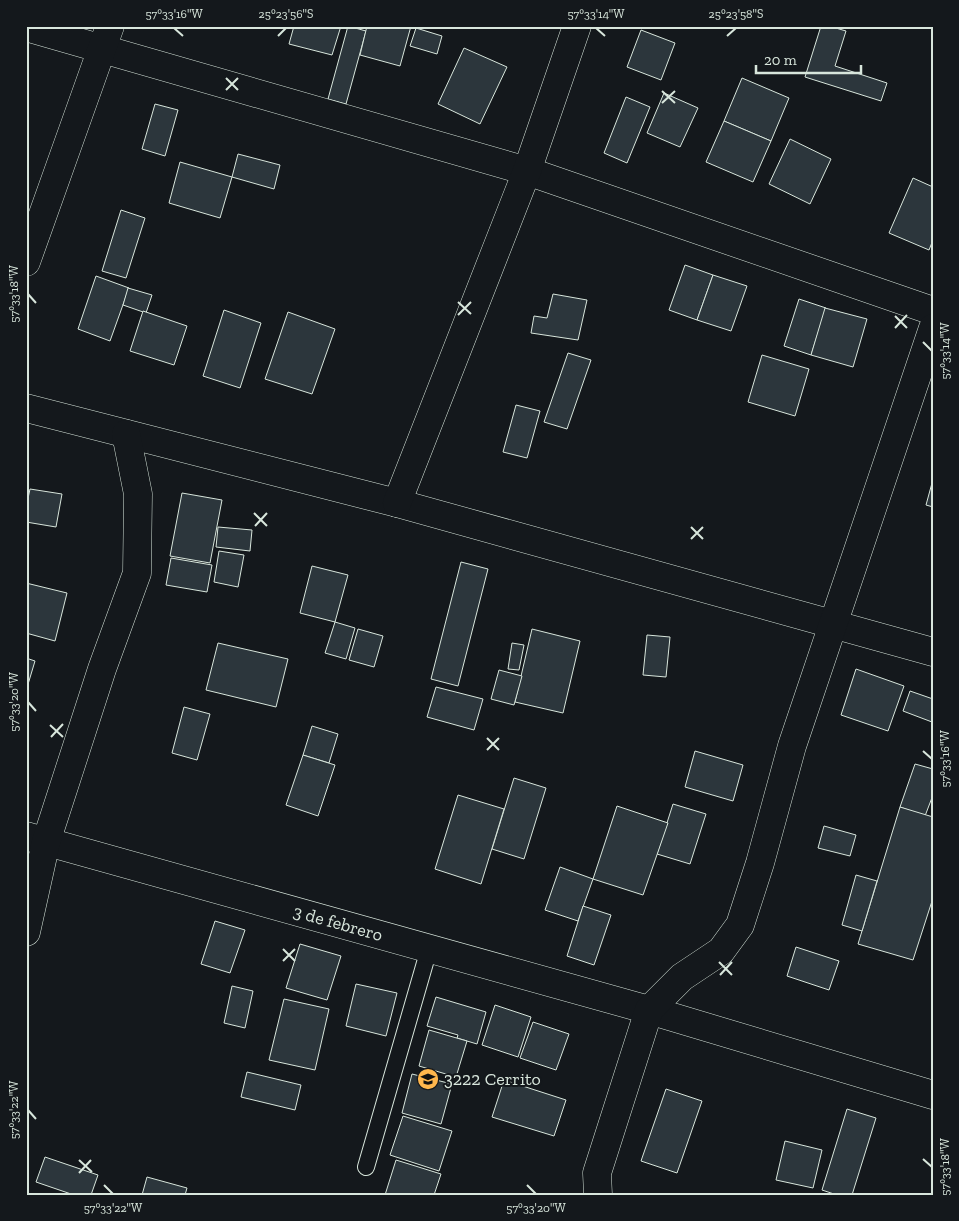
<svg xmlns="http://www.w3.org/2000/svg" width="959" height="1221" font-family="'Zilla Slab',serif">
<rect width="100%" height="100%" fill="#14181c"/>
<g fill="#2c363c" stroke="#d8e6dc">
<polygon points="294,26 341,26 332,55 289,44"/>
<polygon points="348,26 366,31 346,104 328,99"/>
<polygon points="367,26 411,26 400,66 360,55"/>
<polygon points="821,26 829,26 846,31 835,66 887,83 881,101 805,77"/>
<polygon points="416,28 442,36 437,54 410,46"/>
<polygon points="641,30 675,43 661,80 627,67"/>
<polygon points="464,48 507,67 480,124 438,104"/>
<polygon points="742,78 789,98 771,141 724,121"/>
<polygon points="664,93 698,108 680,147 647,133"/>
<polygon points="626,97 650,107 627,163 604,153"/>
<polygon points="155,104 178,110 165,156 142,149"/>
<polygon points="724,121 771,141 753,182 706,162"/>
<polygon points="790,139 831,159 810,204 769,184"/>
<polygon points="238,154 280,165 274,189 232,177"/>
<polygon points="180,162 232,177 220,218 169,203"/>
<polygon points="913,178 933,187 933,240 929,250 889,233"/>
<polygon points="121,210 145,218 126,278 102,271"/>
<polygon points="685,265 713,275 697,320 669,310"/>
<polygon points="713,275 747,286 731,331 697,320"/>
<polygon points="96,276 129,288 110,341 78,329"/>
<polygon points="128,288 152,295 146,313 123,305"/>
<polygon points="553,294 587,300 578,340 531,333 534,316 547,318"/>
<polygon points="799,299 826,308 811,355 784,346"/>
<polygon points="825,308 867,319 853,367 811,355"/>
<polygon points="224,310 261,323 240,388 203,376"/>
<polygon points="143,311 187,326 174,365 130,351"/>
<polygon points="288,312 335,329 312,394 265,379"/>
<polygon points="568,353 591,360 567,429 544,422"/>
<polygon points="762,355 809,369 795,416 748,402"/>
<polygon points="516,405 540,411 527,458 503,452"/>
<polygon points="932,483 933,484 933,507 926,505"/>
<polygon points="30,489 62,494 56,527 26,522 26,508"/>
<polygon points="182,493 222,500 210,563 170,556"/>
<polygon points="218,527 252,530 250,551 216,547"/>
<polygon points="219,551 244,555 238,587 214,582"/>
<polygon points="171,558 212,565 207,592 166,585"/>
<polygon points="461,562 488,569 458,686 431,679"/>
<polygon points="312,566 348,575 335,622 300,613"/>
<polygon points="26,583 67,593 55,641 26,633"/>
<polygon points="335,622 355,628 346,659 325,653"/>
<polygon points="358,629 383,636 374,667 349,660"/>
<polygon points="532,629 580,641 563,713 515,702"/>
<polygon points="647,635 670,637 666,677 643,675"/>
<polygon points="218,643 288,659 276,707 206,690"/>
<polygon points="512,643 524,645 519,670 508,669"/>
<polygon points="26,658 35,661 26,691"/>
<polygon points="856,669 904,686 888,731 841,715"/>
<polygon points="499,670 522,676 514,705 491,699"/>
<polygon points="436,687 483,699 474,730 427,717"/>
<polygon points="910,691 933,699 932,722 903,711"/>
<polygon points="184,707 210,714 197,760 172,753"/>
<polygon points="312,726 338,734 329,763 303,755"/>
<polygon points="695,751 743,765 733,801 685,787"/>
<polygon points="303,755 335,765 318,816 286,805"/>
<polygon points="915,764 933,769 933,795 925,816 900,807"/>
<polygon points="514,778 546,788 524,859 492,849"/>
<polygon points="458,795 504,809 481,884 435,869"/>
<polygon points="673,804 706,814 690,864 657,854"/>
<polygon points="617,806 668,823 643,895 593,879"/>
<polygon points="900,807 933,817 933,898 913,960 858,944"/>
<polygon points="824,826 856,835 850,856 818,848"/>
<polygon points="560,867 593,879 578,921 545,910"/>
<polygon points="856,875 877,881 862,931 842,925"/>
<polygon points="583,906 611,915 594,965 567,956"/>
<polygon points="215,921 245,930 230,973 201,964"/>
<polygon points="300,944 341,956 327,1000 286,988"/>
<polygon points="796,947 839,961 829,990 787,976"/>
<polygon points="356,984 397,993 386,1036 346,1026"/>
<polygon points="232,986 253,991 245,1028 224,1023"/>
<polygon points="436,997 486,1012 477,1044 457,1038 458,1035 427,1026"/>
<polygon points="284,999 329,1009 315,1070 269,1060"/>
<polygon points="495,1005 531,1017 518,1057 482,1045"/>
<polygon points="533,1022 569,1034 556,1070 520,1058"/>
<polygon points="429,1030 467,1041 456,1077 419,1066"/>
<polygon points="247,1072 301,1085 295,1110 241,1097"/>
<polygon points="412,1074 452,1084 441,1124 402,1113"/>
<polygon points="504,1080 566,1100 554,1136 492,1117"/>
<polygon points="666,1089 702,1101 677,1173 641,1161"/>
<polygon points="847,1109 876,1118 852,1195 837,1195 822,1190"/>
<polygon points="403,1116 452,1131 439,1171 390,1155"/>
<polygon points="785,1141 822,1150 813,1188 776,1180"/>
<polygon points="45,1157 98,1175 91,1195 74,1195 36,1182"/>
<polygon points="396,1160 441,1174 434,1195 385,1195"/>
<polygon points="147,1177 187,1188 185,1195 142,1195"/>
</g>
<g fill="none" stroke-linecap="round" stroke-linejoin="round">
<g stroke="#d8e6dc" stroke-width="18">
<polyline id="lane" points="366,1167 429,949"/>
</g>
<g stroke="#d8e6dc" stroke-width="29">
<g id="street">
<polyline points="26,27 527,171 933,311"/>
<polyline points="26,262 110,26"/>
<polyline points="26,408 397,503 933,652"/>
<polyline points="397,503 527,171 577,26"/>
<path id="s1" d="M26 836 649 1010 933 1095"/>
<polyline points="26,932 46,842 102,669 137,573 138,494 126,434"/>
<polyline points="598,1195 597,1173 649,1010 682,977 721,951 740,925 760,863 792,746 933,328"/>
</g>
</g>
<use href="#lane" stroke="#14181c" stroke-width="16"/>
<use href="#street" stroke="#14181c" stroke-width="28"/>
</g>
<path fill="none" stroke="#d8e6dc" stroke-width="2" d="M174 28 183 36M596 28 605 36M278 36 286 28M727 36 736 28M226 78 238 90M226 90 238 78M662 91 675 103M662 103 675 91M28 294 36 303M458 302 471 314M458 315 471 302M895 316 907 328M895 328 907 315M923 342 932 351M254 513 267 526M255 526 267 513M691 527 703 539M691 539 703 527M28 702 36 711M50 725 63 737M51 737 63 724M487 738 499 750M487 750 499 738M923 751 932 759M283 949 295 961M283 961 295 949M719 962 732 975M720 975 732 962M28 1110 36 1119M923 1159 932 1167M79 1160 92 1172M79 1173 91 1160M104 1185 113 1194M527 1185 536 1194"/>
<defs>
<g id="school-disc" transform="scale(1.125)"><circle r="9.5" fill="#ffb74d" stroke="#14181c"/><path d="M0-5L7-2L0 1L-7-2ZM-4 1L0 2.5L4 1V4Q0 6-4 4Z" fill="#111"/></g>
</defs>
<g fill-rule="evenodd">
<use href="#school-disc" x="428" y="1079"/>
</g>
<g text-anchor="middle" stroke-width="4" stroke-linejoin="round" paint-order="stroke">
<g font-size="18" fill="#d8e6dc" stroke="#14181c">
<text dy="6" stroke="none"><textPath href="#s1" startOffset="324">3 de febrero</textPath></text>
</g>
<g font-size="18" fill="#d8e6dc" stroke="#14181c" text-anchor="start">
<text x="444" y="1085">3222 Cerrito</text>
</g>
</g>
<rect width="959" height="1221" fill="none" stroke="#14181c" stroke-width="55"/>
<path d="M756 65v8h105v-8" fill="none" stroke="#d8e6dc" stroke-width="2.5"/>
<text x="764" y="65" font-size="15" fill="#d8e6dc" stroke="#14181c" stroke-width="4" paint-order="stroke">20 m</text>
<rect x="28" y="28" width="904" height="1166" fill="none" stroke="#d8e6dc" stroke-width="2"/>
<g font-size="12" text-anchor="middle" fill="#d8e6dc">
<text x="174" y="18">57°33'16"W</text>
<text x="286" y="18">25°23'56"S</text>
<text x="596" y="18">57°33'14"W</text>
<text x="736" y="18">25°23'58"S</text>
<text transform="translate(14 294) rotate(-90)" y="4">57°33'18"W</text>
<text transform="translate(945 351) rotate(-90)" y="4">57°33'14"W</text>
<text transform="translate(14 702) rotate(-90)" y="4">57°33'20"W</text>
<text transform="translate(945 759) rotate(-90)" y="4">57°33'16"W</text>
<text transform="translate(14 1110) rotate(-90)" y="4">57°33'22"W</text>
<text transform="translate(945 1167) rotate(-90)" y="4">57°33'18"W</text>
<text x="113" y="1212">57°33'22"W</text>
<text x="536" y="1212">57°33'20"W</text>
</g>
</svg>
